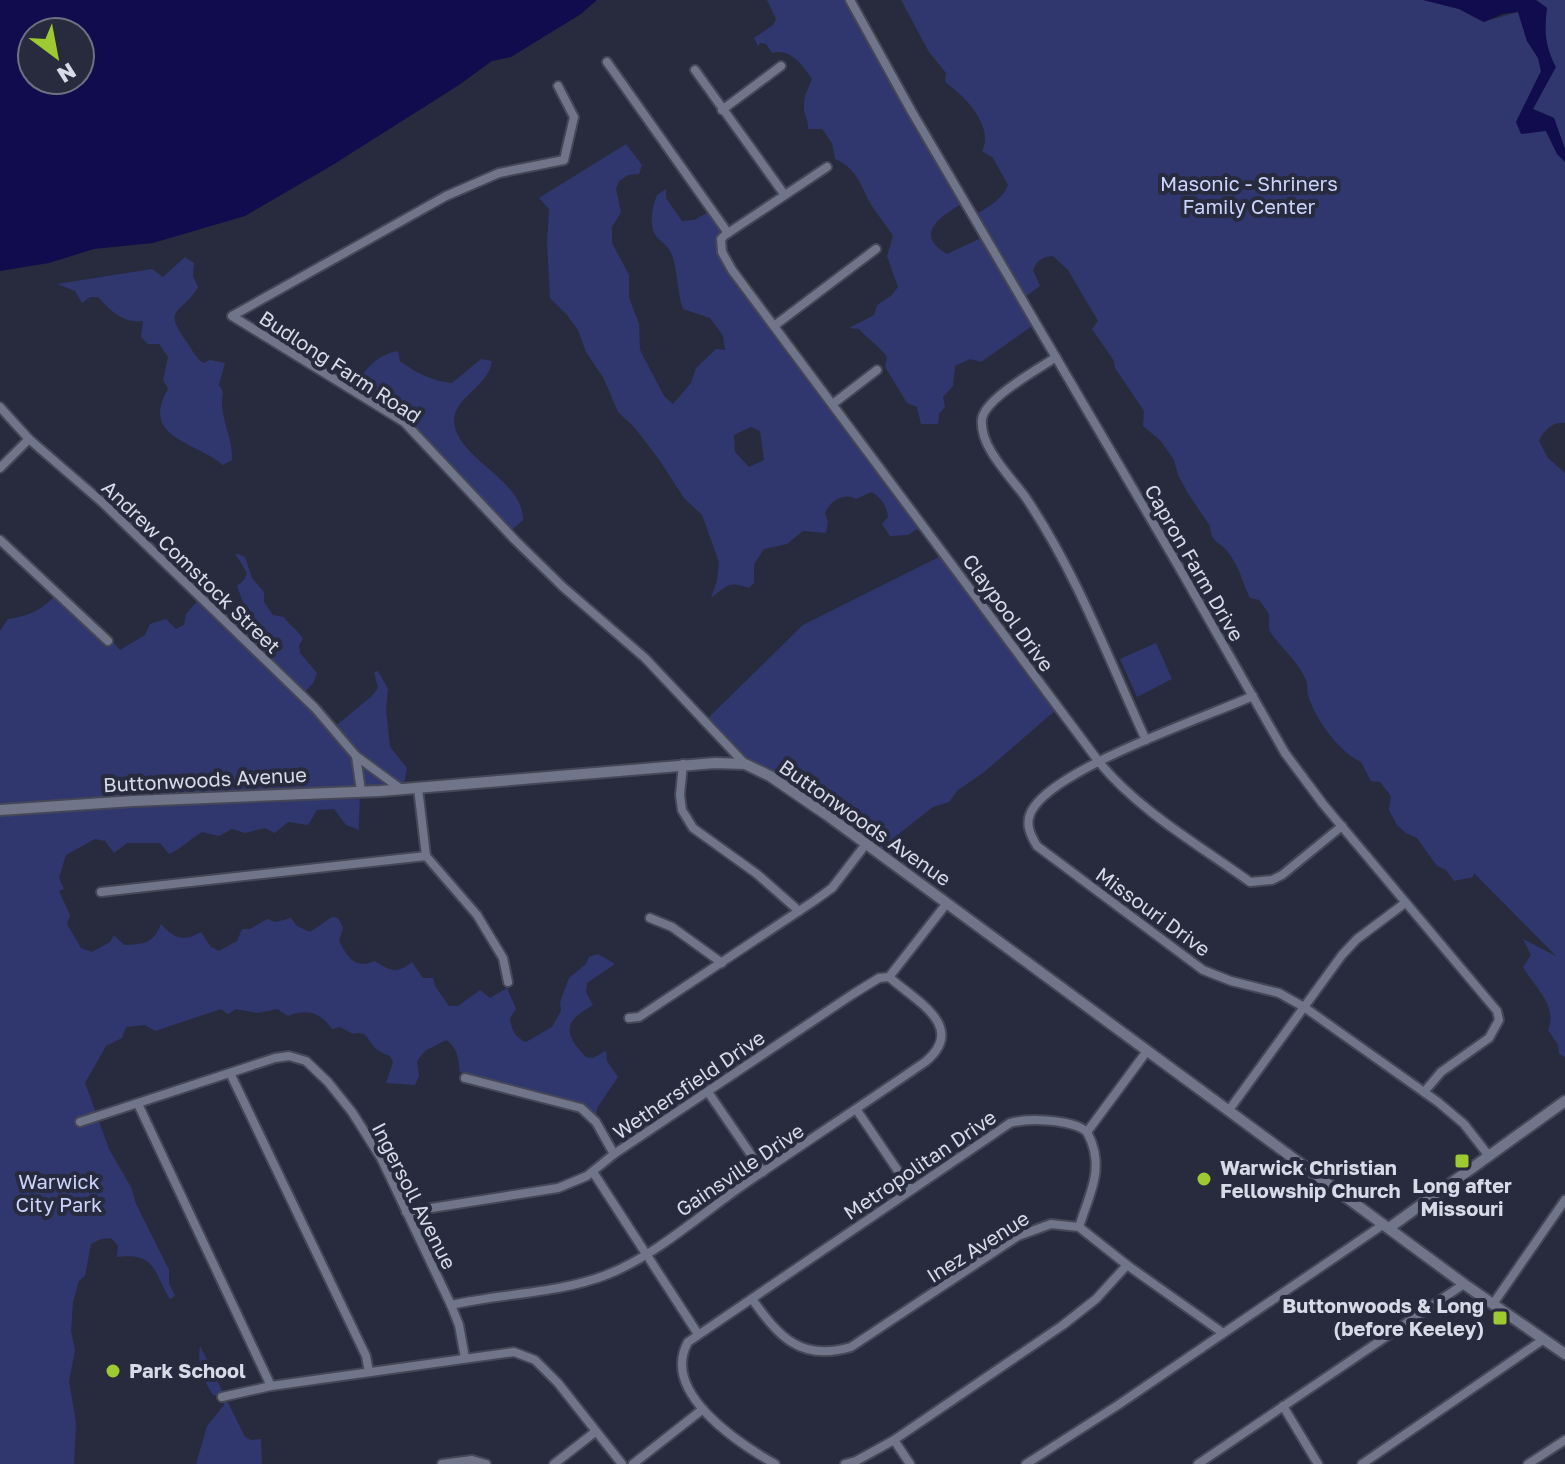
<svg xmlns="http://www.w3.org/2000/svg" width="1565" height="1464" font-family="'Golos Text',sans-serif">
<rect width="100%" height="100%" fill="#282b3d"/>
<g fill="#30376e" fill-rule="evenodd">
<path d="M767 0H851L964 202C944 215 911 233 947 254L983 237 973 216C986 208 1003 200 1008 185L993 158 982 151C995 127 964 95 945 82L946 73 929 52 901 0H1423L1459 9 1483 22 1518 12 1527 41 1538 58 1541 71 1516 122 1546 131 1557 154 1565 162V423C1553 421 1543 431 1539 441L1548 458 1565 473V1057L1559 1054 1558 1045 1548 1030C1559 1006 1533 986 1523 967L1531 955 1523 939 1556 956 1474 873 1473 877 1454 881 1446 870 1437 866 1417 838 1406 833 1397 825 1389 810 1391 796 1380 782 1371 781 1361 762C1339 752 1315 719 1308 695 1306 689 1309 684 1305 678 1297 660 1281 648 1271 633 1267 627 1270 622 1269 615 1267 610 1262 604 1259 600L1250 598C1242 582 1239 565 1227 551 1219 541 1211 543 1210 526L1189 495 1178 475 1174 460 1161 441 1143 426 1144 411 1115 368 1114 361 1092 329 1098 321 1068 270 1053 256C1042 257 1038 259 1033 270L1040 286 1022 299 1035 324 981 362 970 359 955 366 953 386 943 397 945 407 939 414 938 424H921L917 407 907 403 885 367 887 357C879 346 869 340 859 329L849 328 874 315 877 305 892 295 898 287 887 256 893 236C885 223 873 210 867 197 860 181 853 166 835 159L832 143 822 129H808C809 120 804 116 804 108 803 98 808 89 812 79 802 65 791 48 772 53L766 44 760 43 758 46 754 38 773 25 776 19Z"/>
<path d="M1536 0H1565V149L1554 118 1533 109C1550 78 1543 42 1547 8Z"/>
<path d="M626 144 642 165 639 174 628 175 619 181 616 189 621 212 612 227V243L629 275V297L639 324 640 350 664 396 673 404 691 383 696 368 716 349 725 350 723 336 710 318 683 309C677 292 678 275 673 258 669 244 660 243 654 233 649 221 653 206 657 195L666 189V198L682 221 694 220 710 211 725 235 721 252 922 526 908 535 890 536 882 524 888 517C887 506 881 497 871 492L856 499C844 492 830 501 825 513L828 522 826 533 803 531 787 544 764 549 754 564V583L749 588C727 581 729 585 711 598L717 581 719 562 702 515 684 498 660 461 635 428 618 412 604 379 586 352 578 330 567 315 550 298 547 243 549 209 539 198ZM751 427 760 431 764 460 749 467 735 452 734 435Z"/>
<path d="M185 257 194 263 193 276 198 287C182 315 161 306 187 342 192 350 195 357 203 363L210 360 225 363 219 385 223 392C218 416 233 436 232 460L223 465C197 442 139 438 168 389L163 380 168 357 159 344H148L141 337 143 321C123 324 110 310 98 297H90L82 303 75 291 57 284 152 269 163 277Z"/>
<path d="M398 351 400 361C416 373 432 381 452 383L481 359 492 361C489 387 453 397 454 422 457 459 524 480 523 520L508 533 405 423 353 390C364 371 375 355 398 351Z"/>
<path d="M235 553 245 557 252 578 264 592V602L273 615 284 617C290 626 298 630 303 639L299 645 300 653 317 673 313 683 301 696 333 728 372 696 378 688 374 672 378 671 388 689 386 709 390 747 407 768 403 789 359 792C361 806 358 817 359 830L346 825 334 809 317 810 308 825 288 822 275 833 265 828 245 833 232 829 219 836 202 832C190 839 181 849 169 854L160 843H127L114 853 105 841 95 839 66 855 59 878 64 889 59 891 70 915 67 924 81 948 92 952 110 942 114 935 124 945C144 944 153 944 161 924 174 939 184 942 201 932L211 947 219 951 237 941 242 929H250L267 919 276 922 291 918 297 926 310 932 332 917 338 918 343 928 339 941C347 956 355 970 374 961 390 970 396 975 412 962L423 978H433L435 986 449 1006H458L480 990 490 998 507 988 516 1009 510 1018C511 1029 515 1038 526 1042L552 1027 561 1011 560 1002 569 978 586 964 589 957 598 954 615 964 587 983 586 992 593 1005C565 1021 561 1031 586 1057L593 1058 606 1051 607 1061 618 1077 597 1108 596 1121 580 1108 460 1072C458 1058 458 1048 446 1040L425 1051 417 1061 419 1076 415 1085 386 1083 393 1062 390 1056C386 1054 381 1053 378 1050 367 1043 369 1029 353 1034L340 1027 332 1029C321 1013 308 1008 288 1016L277 1009 258 1013 236 1009 228 1014 221 1009 155 1031 145 1025 126 1027 122 1038 106 1046 85 1083 109 1149 131 1187 136 1204 169 1270V1284L175 1296 170 1299C153 1271 156 1252 117 1257L118 1246 111 1238 101 1239 91 1244 85 1276 79 1281 73 1302 71 1331 75 1350 69 1381 76 1423 74 1464H0V631L8 619C29 616 40 611 55 596L102 639 114 643 120 650 145 635 150 624 166 619 176 629 184 625 186 614 199 599 228 623 244 605 237 586 244 580 247 573Z"/>
<polygon points="943,555 1057,709 983,773 958,790 949,802 933,807 877,851 770,776 732,762 720,737 706,720 803,625"/>
<polygon points="1156,643 1172,679 1137,697 1120,659"/>
<path d="M200 1346 245 1437 251 1440 261 1439 262 1464H196L207 1426 224 1405 223 1397 213 1395C203 1379 197 1365 200 1346Z"/>
</g>
<g fill="#110c4d" fill-rule="evenodd">
<path d="M0 0H597L581 14 511 57 492 61 459 85 331 166 245 216 153 243 94 249 49 263 0 271ZM32 32H80V80H32Z"/>
<path d="M1423 0H1536L1547 8C1544 30 1545 47 1556 67L1533 109 1554 118 1565 149V162L1557 154 1546 131 1521 134 1516 122 1541 71 1538 58 1527 41 1518 12 1503 14 1484 22 1459 9Z"/>
</g>
<g fill="none" stroke-linecap="round" stroke-linejoin="round">
<g stroke="#454757" stroke-width="12">
<g id="minor">
<polyline points="850,0 912,112 1176,562 1285,753 1323,804 1497,1011 1499,1020 1489,1038 1441,1072 1424,1092"/>
<polyline points="607,62 728,233"/>
<polyline points="695,70 784,194"/>
<polyline points="558,86 574,117 564,160 499,173 446,196 232,316 404,422 515,540 563,587 645,658 745,764"/>
<polyline points="722,110 781,66"/>
<path d="M827 167 725 235 721 239 722 252 732 270 1099 762C1139 811 1199 845 1250 882L1272 880 1282 875 1342 826"/>
<polyline points="774,326 876,249"/>
<path d="M1056 357C1039 369 985 398 982 419 979 447 1011 477 1026 498 1077 574 1108 658 1146 740"/>
<polyline points="834,403 877,370"/>
<polyline points="0,407 29,439 103,503 315,708 356,756 401,789"/>
<polyline points="0,468 29,439"/>
<polyline points="0,540 108,641"/>
<path d="M1253 696C1203 718 1062 766 1034 807 1024 821 1029 833 1037 846L1203 970 1231 981 1279 993 1304 1007 1438 1102 1464 1124 1489 1156"/>
<polyline points="356,756 361,791"/>
<polyline points="683,764 680,795 682,810 693,828 757,874 799,911"/>
<polyline points="418,788 426,856 477,915 503,958 508,982"/>
<polyline points="101,892 426,856"/>
<polyline points="650,918 672,927 722,963"/>
<polyline points="629,1018 639,1017 814,901 832,888 866,844"/>
<polyline points="230,1073 366,1356 369,1372"/>
<polyline points="465,1078 581,1108 596,1122 614,1154"/>
<polyline points="708,1092 763,1172"/>
<polyline points="138,1104 271,1386"/>
<polyline points="856,1109 911,1190"/>
<polyline points="1229,1110 1342,955 1357,939 1405,903"/>
<polyline points="80,1122 275,1058 289,1056 306,1061 328,1082 352,1112 381,1158 451,1305 459,1325 465,1358"/>
<polyline points="1087,1132 1147,1051"/>
<polyline points="593,1172 698,1334"/>
<polyline points="406,1212 558,1188 587,1176 614,1154 853,994 879,978 889,977 947,903"/>
<path d="M1079 1227C1090 1192 1106 1167 1087 1132"/>
<path d="M752 1299C779 1337 801 1362 851 1347L1018 1236 1051 1224 1079 1227 1127 1265 1223 1333"/>
<polyline points="1493,1304 1565,1200"/>
<path d="M451 1305C502 1293 557 1294 606 1275 655 1256 700 1215 743 1185 803 1144 864 1104 925 1062 968 1027 916 1001 889 977"/>
<polyline points="222,1397 271,1386 514,1352 535,1360 558,1383 622,1464"/>
<polyline points="1283,1406 1318,1464"/>
<polyline points="894,1440 910,1464"/>
<polyline points="442,1464 472,1460 486,1464"/>
<polyline points="554,1464 595,1432"/>
<polyline points="633,1464 703,1409"/>
<path d="M775 1464C738 1443 660 1392 688 1342L1010 1123C1028 1118 1072 1119 1087 1132"/>
<polyline points="845,1464 856,1461 894,1440 1063,1325 1096,1299 1127,1265"/>
<polyline points="1026,1464 1118,1405 1384,1224"/>
<polyline points="1198,1464 1464,1284"/>
<polyline points="1362,1464 1544,1339"/>
<polyline points="1528,1464 1565,1440"/>
</g>
</g>
<g stroke="#454757" stroke-width="14">
<g id="tertiary">
<polyline points="0,810 133,801 380,791 715,763 745,764 770,776 827,815 1464,1284 1565,1354"/>
<polyline points="1389,1228 1565,1101"/>
</g>
</g>
<use href="#minor" stroke="#70758a" stroke-width="8"/>
<use href="#tertiary" stroke="#70758a" stroke-width="10"/>
</g>
<g fill="#9dca30" stroke="#282b3d" stroke-width="3">
<rect x="1454" y="1153" width="16" height="16" rx="4"/>
<circle cx="1204" cy="1179" r="8"/>
<rect x="1492" y="1310" width="16" height="16" rx="4"/>
<circle cx="113" cy="1371" r="8"/>
</g>
<g text-anchor="middle" stroke-width="8" stroke-linejoin="round" paint-order="stroke">
<g font-size="20" fill="#cbd4fc" stroke="#282b3d">
<text x="1249" y="191">Masonic - Shriners<tspan x="1249" dy="23">Family Center</tspan></text>
<text x="59" y="1189">Warwick<tspan x="59" dy="23">City Park</tspan></text>
</g>
<g font-size="20" fill="#d8dbe7" stroke="#282b3d">
<text transform="translate(340 367) rotate(33)" y="7">Budlong Farm Road</text>
<text transform="translate(1194 563) rotate(60)" y="7">Capron Farm Drive</text>
<text transform="translate(191 567) rotate(44)" y="7">Andrew Comstock Street</text>
<text transform="translate(1008 613) rotate(54)" y="7">Claypool Drive</text>
<text transform="translate(205 780) rotate(-3)" y="7">Buttonwoods Avenue</text>
<text transform="translate(865 823) rotate(35)" y="7">Buttonwoods Avenue</text>
<text transform="translate(1153 912) rotate(36)" y="7">Missouri Drive</text>
<text transform="translate(689 1085) rotate(-34)" y="7">Wethersfield Drive</text>
<text transform="translate(920 1165) rotate(-34)" y="7">Metropolitan Drive</text>
<text transform="translate(740 1170) rotate(-34)" y="7">Gainsville Drive</text>
<text transform="translate(414 1196) rotate(63)" y="7">Ingersoll Avenue</text>
<text transform="translate(978 1247) rotate(-32)" y="7">Inez Avenue</text>
</g>
<g font-size="20" font-weight="bold" fill="#d8dbe7" stroke="#282b3d" text-anchor="start">
<text x="1220" y="1175">Warwick Christian<tspan x="1220" dy="23">Fellowship Church</tspan></text>
<text x="1462" y="1193" text-anchor="middle">Long after<tspan x="1462" dy="23">Missouri</tspan></text>
<text x="1484" y="1313" text-anchor="end">Buttonwoods &amp; Long<tspan x="1484" dy="23">(before Keeley)</tspan></text>
<text x="129" y="1378">Park School</text>
</g>
</g>
<g transform="translate(56 56) rotate(148)"><circle r="38" fill="#282b3d" stroke="#6e7181" stroke-width="2"/>
<path d="M0-6L14 30L0 20L-14 30Z" fill="#9dca30"/>
<text y="-12" font-size="22" font-weight="bold" text-anchor="middle" fill="#d8dbe7">N</text>
</g>
</svg>
